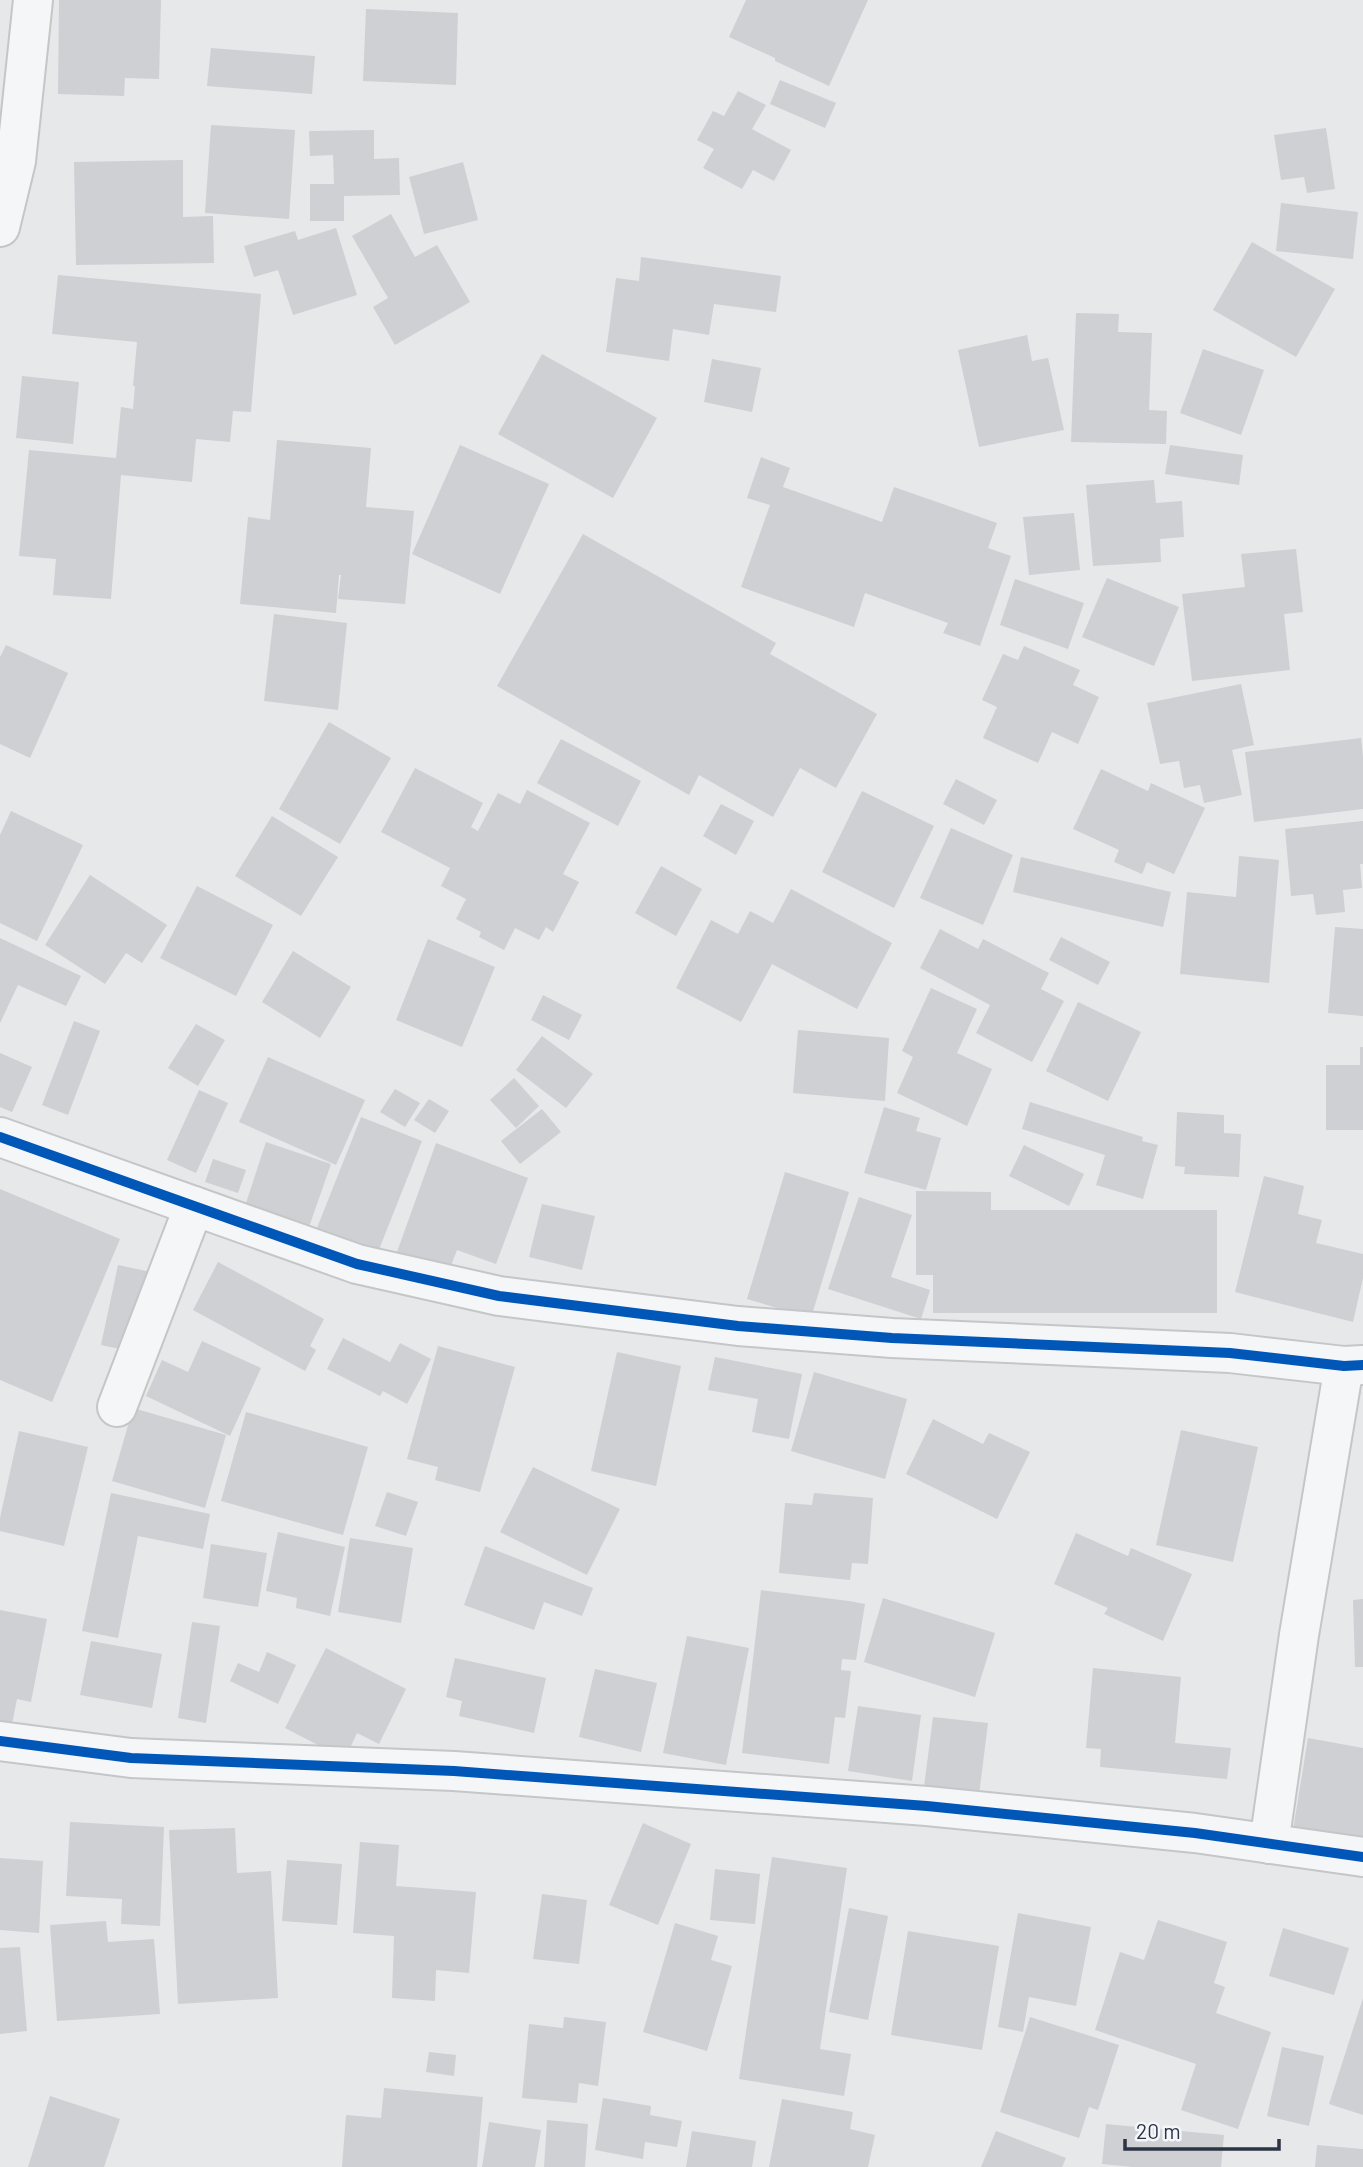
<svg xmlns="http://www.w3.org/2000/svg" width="1363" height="2167" font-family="Barlow,sans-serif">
<rect width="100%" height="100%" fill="#e6e8ea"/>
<g fill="#ced0d3">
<polygon points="59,0 161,0 159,79 125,78 124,96 58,94"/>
<polygon points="746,0 868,0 829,86 775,61 775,58 729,37"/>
<polygon points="366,9 458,13 456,85 363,81"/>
<polygon points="211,48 315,56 312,94 207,86"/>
<polygon points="780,80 836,103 825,128 770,104"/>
<polygon points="738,91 766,105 752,129 791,150 774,181 753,170 742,189 703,168 714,149 697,140 713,111 724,116"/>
<polygon points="211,125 295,130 289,219 205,213"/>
<polygon points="1326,128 1335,189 1307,193 1304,177 1281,180 1274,135"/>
<polygon points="374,130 374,159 399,158 400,195 344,196 344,221 310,221 310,184 334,184 333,155 310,156 309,131"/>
<polygon points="183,160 183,217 213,216 214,263 76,265 74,162"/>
<polygon points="463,162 478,220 424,234 409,177"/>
<polygon points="1281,203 1358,212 1353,259 1276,251"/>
<polygon points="391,214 415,257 437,245 470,302 395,345 373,307 388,298 352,236"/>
<polygon points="336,228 357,295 293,315 278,270 254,277 244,246 295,231 298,240"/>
<polygon points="1252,242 1335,289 1296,357 1213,310"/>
<polygon points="641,257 781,276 776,312 714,304 709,335 673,329 669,361 606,352 616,278 639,281"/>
<polygon points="58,275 261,294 251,412 233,411 230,442 196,439 192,482 121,475 111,599 53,595 56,559 19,556 29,450 116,458 121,407 133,409 135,386 133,386 137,342 52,334"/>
<polygon points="1076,313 1119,314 1118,332 1152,333 1149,410 1167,411 1166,444 1071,442"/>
<polygon points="1027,335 1032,361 1048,358 1064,430 979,447 958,350"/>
<polygon points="1203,349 1264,370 1241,435 1180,413"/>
<polygon points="542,354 657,418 613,498 498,434"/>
<polygon points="712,359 761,368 752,412 704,402"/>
<polygon points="22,376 79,382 73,444 16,438"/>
<polygon points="277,440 371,448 366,507 414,511 405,604 338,599 341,575 339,575 336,613 240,604 248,517 270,520"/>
<polygon points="460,445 549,484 500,594 412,554"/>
<polygon points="1170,445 1243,455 1239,485 1165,474"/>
<polygon points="761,457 790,468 783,487 882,522 894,487 997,523 988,548 1011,556 980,646 943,633 948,623 865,593 854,627 741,587 770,505 747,498"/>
<polygon points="1154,480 1156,503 1182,501 1184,537 1160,539 1161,562 1093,566 1086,485"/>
<polygon points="1074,513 1080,570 1029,575 1023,517"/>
<polygon points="583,534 776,643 770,654 877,714 836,788 800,768 773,817 699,775 689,795 497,686"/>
<polygon points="1296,549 1303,612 1284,614 1290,670 1192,681 1182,594 1245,587 1241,554"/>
<polygon points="1107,578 1179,607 1154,666 1082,637"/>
<polygon points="1015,579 1084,603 1068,649 1000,625"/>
<polygon points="274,614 347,623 338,710 264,701"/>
<polygon points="6,645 68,673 30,758 0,744 0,657"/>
<polygon points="1024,646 1080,670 1073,685 1099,697 1078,744 1052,732 1038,763 983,738 997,707 982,700 1003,654 1018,660"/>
<polygon points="1241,684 1254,745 1232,750 1242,795 1204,803 1200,785 1184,788 1179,761 1160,764 1147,703"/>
<polygon points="329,722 391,758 340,844 279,809"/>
<polygon points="1361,738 1363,757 1363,809 1254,822 1245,752"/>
<polygon points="561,739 641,781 618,826 537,783"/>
<polygon points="415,768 483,803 471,827 478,831 498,793 520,804 527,790 590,823 563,874 579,882 553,932 546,927 539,940 515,928 504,950 479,937 481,932 456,919 466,899 441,886 450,868 381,832"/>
<polygon points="1101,769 1148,791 1151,783 1205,808 1174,874 1147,862 1142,874 1114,862 1119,850 1073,829"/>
<polygon points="956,779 997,800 984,825 943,804"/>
<polygon points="862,791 934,826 894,908 822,872"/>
<polygon points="721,804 754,821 736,855 703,836"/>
<polygon points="11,811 83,845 37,941 0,923 0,835"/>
<polygon points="272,816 338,857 301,916 235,876"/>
<polygon points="1363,821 1363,864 1360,864 1362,888 1343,890 1345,912 1316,915 1313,894 1291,896 1285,829"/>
<polygon points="951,828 1013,855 983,925 920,898"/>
<polygon points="1239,856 1279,860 1269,983 1180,974 1187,892 1236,897"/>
<polygon points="1021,857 1171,892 1163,927 1013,892"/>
<polygon points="661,866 702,889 676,936 635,913"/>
<polygon points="90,875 167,925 142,963 126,953 105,984 45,945"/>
<polygon points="197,886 273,925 236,996 160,958"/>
<polygon points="791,889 892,943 857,1009 772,964 741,1022 676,988 711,920 738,934 750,911 773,923"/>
<polygon points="1335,927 1363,929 1363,1016 1328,1013"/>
<polygon points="940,929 978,949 983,939 1049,973 1041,989 1064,1001 1032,1062 976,1033 990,1005 920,968"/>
<polygon points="1061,937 1110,962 1098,985 1049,960"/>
<polygon points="0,938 81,976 66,1006 18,985 0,1023"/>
<polygon points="428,939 495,967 462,1047 396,1020"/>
<polygon points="293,951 351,987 320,1038 262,1002"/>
<polygon points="931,988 977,1009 957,1053 992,1069 967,1126 897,1093 913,1057 902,1051"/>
<polygon points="543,995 582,1015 569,1040 531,1020"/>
<polygon points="1078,1002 1141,1032 1108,1101 1046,1071"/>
<polygon points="74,1021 100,1031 68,1115 42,1105"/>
<polygon points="196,1024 225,1040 198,1086 168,1068"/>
<polygon points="798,1030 889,1038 885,1101 793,1093"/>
<polygon points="542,1036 593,1074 566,1108 516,1070"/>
<polygon points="1360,1047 1363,1047 1363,1130 1326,1130 1326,1065 1360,1065"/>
<polygon points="0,1053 32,1067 12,1112 0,1107"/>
<polygon points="268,1057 365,1100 336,1165 239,1122"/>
<polygon points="514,1078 539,1106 516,1128 490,1100"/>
<polygon points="395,1089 420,1103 405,1127 380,1112"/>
<polygon points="199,1090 228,1103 196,1173 167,1160"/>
<polygon points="429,1099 449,1111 435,1133 414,1120"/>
<polygon points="1030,1102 1143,1137 1142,1141 1158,1145 1143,1199 1096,1185 1105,1155 1022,1129"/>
<polygon points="884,1107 920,1118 916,1131 941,1138 926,1190 864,1173"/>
<polygon points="542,1109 561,1132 520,1164 501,1141"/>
<polygon points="1177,1112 1224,1115 1224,1133 1241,1134 1239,1177 1184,1174 1185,1167 1175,1166"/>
<polygon points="361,1117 422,1141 376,1257 315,1233"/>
<polygon points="266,1142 331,1164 309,1227 245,1206"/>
<polygon points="436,1143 528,1178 496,1264 457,1250 449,1271 397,1252"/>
<polygon points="1024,1145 1084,1174 1069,1206 1009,1176"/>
<polygon points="213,1159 246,1170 238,1193 205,1182"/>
<polygon points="785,1172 849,1192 811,1318 747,1299"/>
<polygon points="1264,1176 1304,1186 1298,1214 1322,1220 1316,1243 1363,1254 1363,1278 1353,1322 1235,1292"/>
<polygon points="0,1189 120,1239 52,1402 0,1380"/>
<polygon points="916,1191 991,1192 991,1210 1217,1210 1217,1313 933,1313 933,1275 916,1275"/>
<polygon points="859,1197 912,1215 891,1277 930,1290 921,1319 828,1289"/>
<polygon points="542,1204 595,1216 582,1270 529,1257"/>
<polygon points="218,1262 324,1319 310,1346 316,1350 305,1371 193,1310"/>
<polygon points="118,1265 151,1272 134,1352 101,1345"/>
<polygon points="343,1338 390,1362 400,1343 431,1359 407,1404 383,1391 380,1396 327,1369"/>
<polygon points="202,1341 261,1368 230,1436 146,1396 162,1360 188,1372"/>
<polygon points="438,1346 515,1367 480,1492 435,1480 438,1467 407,1459"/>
<polygon points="617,1352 681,1366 656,1486 591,1471"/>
<polygon points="715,1357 802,1374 789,1439 752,1432 758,1399 708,1390"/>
<polygon points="814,1372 907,1399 885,1479 791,1451"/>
<polygon points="133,1408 226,1435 205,1508 112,1481"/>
<polygon points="246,1412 368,1447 343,1535 221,1501"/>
<polygon points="933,1419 983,1444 989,1433 1030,1452 997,1519 906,1474"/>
<polygon points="1181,1430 1258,1447 1233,1562 1156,1545"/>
<polygon points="19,1431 88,1447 64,1546 0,1531 0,1518"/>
<polygon points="533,1467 620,1509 587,1575 500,1532"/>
<polygon points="387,1492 418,1502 406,1536 375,1526"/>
<polygon points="111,1493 210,1514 203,1549 138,1536 118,1638 82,1631"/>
<polygon points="814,1493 873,1498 868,1564 852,1563 850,1580 779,1573 785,1503 812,1505"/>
<polygon points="278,1532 345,1547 330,1616 296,1608 297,1598 266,1591"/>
<polygon points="1076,1533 1128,1556 1131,1548 1192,1574 1163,1641 1104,1614 1108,1608 1054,1584"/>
<polygon points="350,1538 413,1548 401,1623 338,1612"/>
<polygon points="211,1544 267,1553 258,1607 203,1598"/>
<polygon points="485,1546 593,1588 582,1616 544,1602 534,1630 464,1605"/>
<polygon points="761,1590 849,1601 865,1604 856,1660 842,1659 841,1670 851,1671 845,1718 835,1717 829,1764 742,1753"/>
<polygon points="883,1598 995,1633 975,1697 864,1662"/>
<polygon points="1363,1599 1363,1667 1355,1667 1353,1600"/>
<polygon points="0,1610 47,1619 31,1702 17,1699 12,1724 0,1721"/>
<polygon points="192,1622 220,1626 206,1723 178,1718"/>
<polygon points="687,1636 749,1648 726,1765 663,1753"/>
<polygon points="91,1641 162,1654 152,1708 80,1695"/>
<polygon points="326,1648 406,1689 379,1744 357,1733 345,1759 285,1728"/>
<polygon points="267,1652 296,1665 278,1704 230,1681 238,1663 259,1672"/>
<polygon points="455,1658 546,1678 534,1733 459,1716 462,1701 446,1697"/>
<polygon points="1093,1668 1181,1677 1175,1743 1231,1748 1227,1779 1100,1767 1101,1749 1086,1748"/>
<polygon points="595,1669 657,1683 641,1752 579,1737"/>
<polygon points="858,1706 921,1715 912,1781 848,1771"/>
<polygon points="933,1717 988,1723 979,1795 924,1787"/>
<polygon points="1308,1738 1363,1748 1363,1842 1293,1830"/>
<polygon points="70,1822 164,1827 160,1926 121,1924 122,1899 66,1896"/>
<polygon points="643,1823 691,1844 658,1925 609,1905"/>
<polygon points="235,1828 237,1873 271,1871 278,1998 178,2004 169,1830"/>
<polygon points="360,1842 399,1845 396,1886 476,1892 469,1973 436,1970 435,2001 392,1998 394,1936 353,1933"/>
<polygon points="772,1857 847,1868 820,2049 851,2054 844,2096 739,2079"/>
<polygon points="0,1858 43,1861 39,1933 0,1930"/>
<polygon points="287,1860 342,1864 337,1925 282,1921"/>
<polygon points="715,1869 760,1874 755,1924 710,1920"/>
<polygon points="542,1894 587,1900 579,1964 533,1959"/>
<polygon points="849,1908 888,1916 868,2020 829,2012"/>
<polygon points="1018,1913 1091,1927 1076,2006 1029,1997 1023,2032 998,2027"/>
<polygon points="1158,1920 1227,1942 1214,1983 1225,1987 1216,2013 1271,2032 1238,2129 1181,2110 1196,2064 1095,2030 1120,1952 1144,1960"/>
<polygon points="106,1921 108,1942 154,1939 160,2014 57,2021 50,1925"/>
<polygon points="675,1923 718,1936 711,1960 732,1966 707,2051 643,2032"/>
<polygon points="1283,1928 1349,1948 1334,1995 1269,1976"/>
<polygon points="908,1931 999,1946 982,2050 891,2035"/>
<polygon points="20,1947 27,2031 0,2034 0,1948"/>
<polygon points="1363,1998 1363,2115 1329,2104"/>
<polygon points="564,2017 606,2022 598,2086 579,2083 577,2103 522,2098 529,2024 563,2028"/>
<polygon points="1030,2017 1119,2045 1098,2110 1089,2107 1079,2138 1000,2112"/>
<polygon points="1282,2047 1324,2056 1309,2126 1267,2116"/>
<polygon points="429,2052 456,2055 454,2076 426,2072"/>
<polygon points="384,2088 483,2097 477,2167 342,2167 346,2115 381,2118"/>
<polygon points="50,2096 120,2119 104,2167 28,2167"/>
<polygon points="603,2098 651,2106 650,2115 682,2121 677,2147 645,2142 643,2159 595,2150"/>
<polygon points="782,2099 853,2112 850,2129 875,2135 868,2167 769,2167"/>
<polygon points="547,2120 588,2124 585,2167 544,2167"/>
<polygon points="489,2122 541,2130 535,2167 482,2167"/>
<polygon points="1106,2124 1224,2135 1221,2167 1133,2167 1102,2164"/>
<polygon points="692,2131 756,2141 752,2167 686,2167"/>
<polygon points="996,2131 1066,2158 1062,2167 981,2167"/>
<polygon points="1317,2145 1363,2149 1363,2167 1315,2167"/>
</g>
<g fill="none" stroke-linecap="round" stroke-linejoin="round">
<g stroke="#c4c6c8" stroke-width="42">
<g id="street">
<polyline points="0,227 16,161 33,0"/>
<polyline points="0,1137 357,1264 499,1296 738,1326 892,1338 1230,1353 1344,1366 1363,1365"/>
<polyline points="117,1407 194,1206"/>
<polyline points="0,1741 131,1758 454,1771 927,1806 1195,1833 1363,1857"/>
<polyline points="1269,1844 1299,1635 1344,1366"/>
</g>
</g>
<use href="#street" stroke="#f5f6f7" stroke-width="38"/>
<g stroke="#f4f6f9" stroke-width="15">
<g id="cycleway">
<polyline points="0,1137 357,1264 499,1296 738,1326 892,1338 1230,1353 1344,1366 1363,1365"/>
<polyline points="0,1741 131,1758 454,1771 927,1806 1195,1833 1363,1857"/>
</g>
</g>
<use href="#cycleway" stroke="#0057b8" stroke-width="10"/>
</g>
<path d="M1125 2139v10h154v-10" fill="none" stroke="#2b3445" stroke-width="3.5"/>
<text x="1136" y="2139" font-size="21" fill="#2b3445" stroke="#f4f6f9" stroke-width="5" paint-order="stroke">20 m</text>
</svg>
